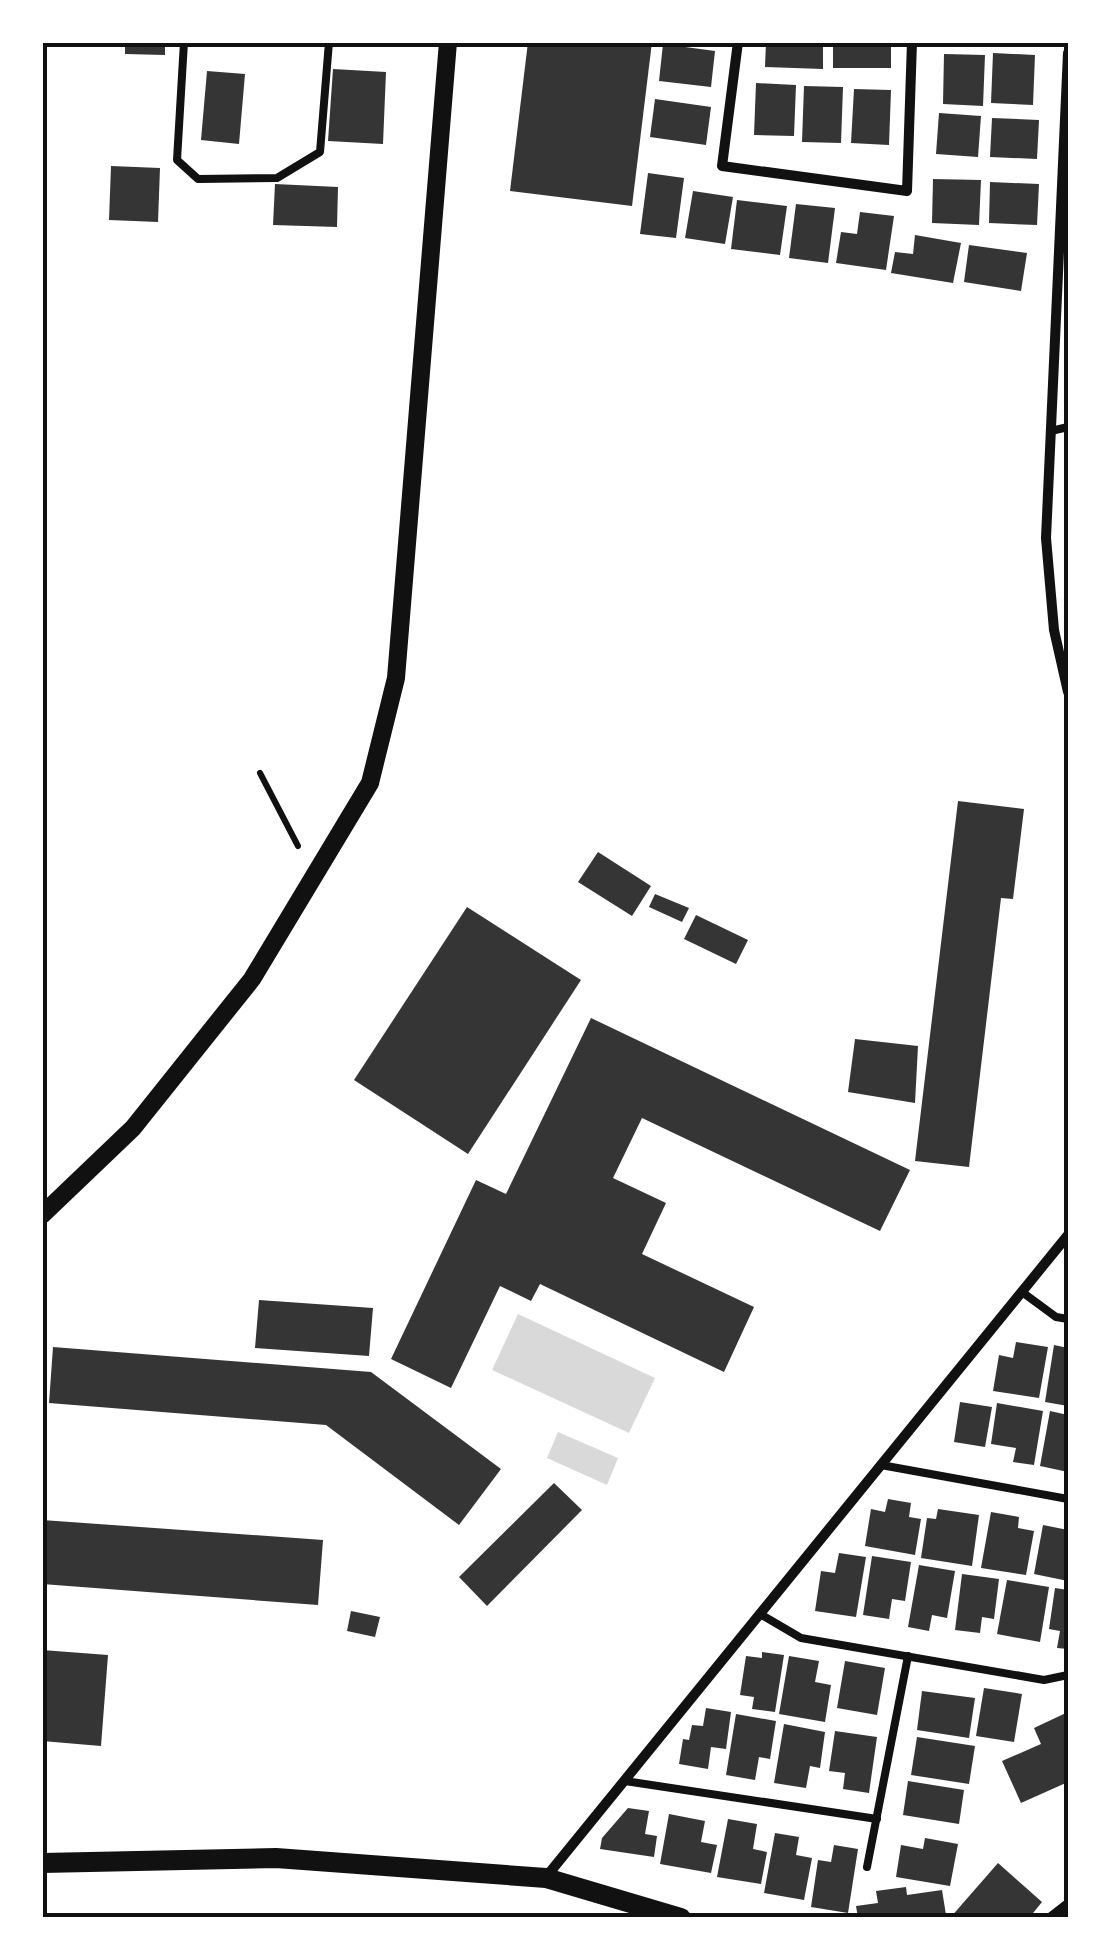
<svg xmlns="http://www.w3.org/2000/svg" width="1111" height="1960" font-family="'PT Sans',sans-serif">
<rect width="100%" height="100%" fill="#fff"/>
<g fill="#d9d9d9">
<polygon points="518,1314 655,1378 629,1433 492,1370"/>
<polygon points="558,1432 618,1458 607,1485 547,1458"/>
</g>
<g fill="#353535">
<polygon points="125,42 165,42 165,55 125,54"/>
<polygon points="528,42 652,42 632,206 510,191"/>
<polygon points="766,42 823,42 823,69 765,67"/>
<rect x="833" y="42" width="58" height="26"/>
<polygon points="663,44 715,51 711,87 659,81"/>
<polygon points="993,53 1035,55 1033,105 991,103"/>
<polygon points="944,54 985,55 983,106 943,104"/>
<polygon points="333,69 386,72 383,144 328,141"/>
<polygon points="207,71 245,74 239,144 201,140"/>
<polygon points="756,83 796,85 794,136 754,135"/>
<polygon points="804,86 843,87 841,143 802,142"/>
<polygon points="854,89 891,90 889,145 851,143"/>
<polygon points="655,99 711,107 706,145 650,137"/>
<polygon points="939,113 981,116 978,157 936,154"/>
<polygon points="992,118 1039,120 1037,159 990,157"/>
<polygon points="111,166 160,168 158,222 109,220"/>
<polygon points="648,173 684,178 676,238 640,234"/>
<polygon points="933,179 981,180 979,225 932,223"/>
<polygon points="990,182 1039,184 1037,225 989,223"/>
<polygon points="275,184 338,187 337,227 273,225"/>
<polygon points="693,191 733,197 725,244 685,238"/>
<polygon points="737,200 787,206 780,255 731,249"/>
<polygon points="796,204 835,208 828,263 789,258"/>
<polygon points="860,212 894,216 886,270 836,263 841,232 857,234"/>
<polygon points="915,235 961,243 953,283 891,273 895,252 913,254"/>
<polygon points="969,245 1027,253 1021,291 964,282"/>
<polygon points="958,801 1024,809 1013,899 1001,898 969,1167 915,1161"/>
<polygon points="598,852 651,886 632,916 578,882"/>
<polygon points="655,894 689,908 682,922 649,907"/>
<polygon points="467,907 581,980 468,1154 354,1080"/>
<polygon points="696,915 748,940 736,964 684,939"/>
<polygon points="591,1018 910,1170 880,1231 642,1118 613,1178 666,1203 642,1254 754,1307 724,1372 540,1284 531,1301 500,1286 451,1388 391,1359 476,1180 506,1194"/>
<polygon points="855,1039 918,1046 915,1103 848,1092"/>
<polygon points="259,1300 373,1308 369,1356 255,1348"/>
<polygon points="1016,1342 1048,1347 1039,1398 993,1391 999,1355 1013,1358"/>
<polygon points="1054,1345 1068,1348 1068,1406 1045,1402"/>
<polygon points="53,1347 371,1372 501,1469 459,1525 326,1425 49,1403"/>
<polygon points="960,1402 992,1407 985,1447 954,1442"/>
<polygon points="997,1403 1043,1411 1034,1465 1013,1462 1016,1448 991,1444"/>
<polygon points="1050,1411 1068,1415 1068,1472 1040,1466"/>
<polygon points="554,1483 582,1510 487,1606 459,1577"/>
<polygon points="888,1499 911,1503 909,1517 921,1519 915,1555 865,1546 871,1509 885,1512"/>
<polygon points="938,1509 979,1515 972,1566 921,1558 927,1518 936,1519"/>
<polygon points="991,1512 1019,1517 1018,1528 1034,1531 1026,1575 981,1568"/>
<polygon points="42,1520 323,1540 318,1605 42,1584"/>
<polygon points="1043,1525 1068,1530 1068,1581 1034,1574"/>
<polygon points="839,1553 866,1557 856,1617 815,1611 821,1571 835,1573"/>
<polygon points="872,1556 911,1562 905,1601 892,1599 889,1619 863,1615"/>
<polygon points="919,1565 955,1571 947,1618 932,1615 929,1631 908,1627"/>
<polygon points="962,1574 999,1579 994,1619 982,1617 980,1633 955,1630"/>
<polygon points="1007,1580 1049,1587 1040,1642 997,1634"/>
<polygon points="1055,1588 1068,1590 1068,1649 1057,1648 1060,1631 1049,1629"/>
<polygon points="351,1611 380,1617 375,1637 347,1631"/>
<polygon points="42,1650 108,1655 101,1746 42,1741"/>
<polygon points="762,1652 784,1655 775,1712 752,1709 754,1697 740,1695 746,1656 762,1658"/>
<polygon points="789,1656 819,1661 815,1682 831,1685 825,1722 779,1714"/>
<polygon points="845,1661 885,1668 877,1715 837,1708"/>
<polygon points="984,1688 1022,1694 1014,1742 976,1736"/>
<polygon points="922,1691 975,1698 969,1738 917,1730"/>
<polygon points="706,1708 731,1712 726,1749 711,1747 708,1769 679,1764 683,1739 689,1740 692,1725 703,1726"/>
<polygon points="1068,1712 1068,1782 1021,1803 1002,1761 1041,1744 1034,1728"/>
<polygon points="736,1714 776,1721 770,1759 759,1757 755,1780 726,1775"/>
<polygon points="784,1724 825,1732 820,1768 810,1766 806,1788 774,1783"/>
<polygon points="835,1731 877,1737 869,1793 843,1789 845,1773 829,1771"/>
<polygon points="917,1737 975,1746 969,1784 911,1775"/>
<polygon points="908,1781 964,1790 959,1824 903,1815"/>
<polygon points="628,1808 649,1811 645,1834 657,1836 654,1857 600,1849 602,1838"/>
<polygon points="669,1814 705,1821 701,1842 717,1845 711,1873 660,1864"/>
<polygon points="728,1819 757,1824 753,1849 767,1852 761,1884 717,1877"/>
<polygon points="775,1833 799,1837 796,1855 812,1858 804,1900 764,1893"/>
<polygon points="925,1838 958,1844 950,1886 896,1877 901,1845 923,1849"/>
<polygon points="834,1845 858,1849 848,1913 811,1907 818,1860 831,1862"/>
<polygon points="998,1863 1042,1902 1029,1918 950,1918"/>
<polygon points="906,1887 907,1895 942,1890 946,1915 858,1918 856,1906 878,1903 876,1891"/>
</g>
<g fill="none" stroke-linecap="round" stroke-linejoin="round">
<polyline stroke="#111" stroke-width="6" points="260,773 298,846"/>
<g stroke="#111" stroke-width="8">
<polyline points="184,42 177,160 198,179 277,178 320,152 329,42"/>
<polyline points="1051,431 1068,427"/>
<polyline points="1022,1292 1056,1317 1068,1319"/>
<polyline points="881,1465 1068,1499"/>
<polyline points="760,1614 801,1638 1044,1680 1068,1675"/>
<polyline points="625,1781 877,1819"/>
<polyline points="867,1867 908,1656"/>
</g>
<g stroke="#111" stroke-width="10">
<polyline points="738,42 722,166 907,191 912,42"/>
<polyline points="1068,53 1046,538 1054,630 1068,692"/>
<polyline points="546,1877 1068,1235"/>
<polyline points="1050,1918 1068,1904"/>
</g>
<polyline stroke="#111" stroke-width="18" points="42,1215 133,1128 252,979 370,783 396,678 448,42"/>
<polyline stroke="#111" stroke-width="20" points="42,1863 276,1858 546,1878 681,1918"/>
</g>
<rect width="1111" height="1960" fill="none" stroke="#ffffff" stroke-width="90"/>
<rect x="45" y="45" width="1021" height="1870" fill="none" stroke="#111" stroke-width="4"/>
</svg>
